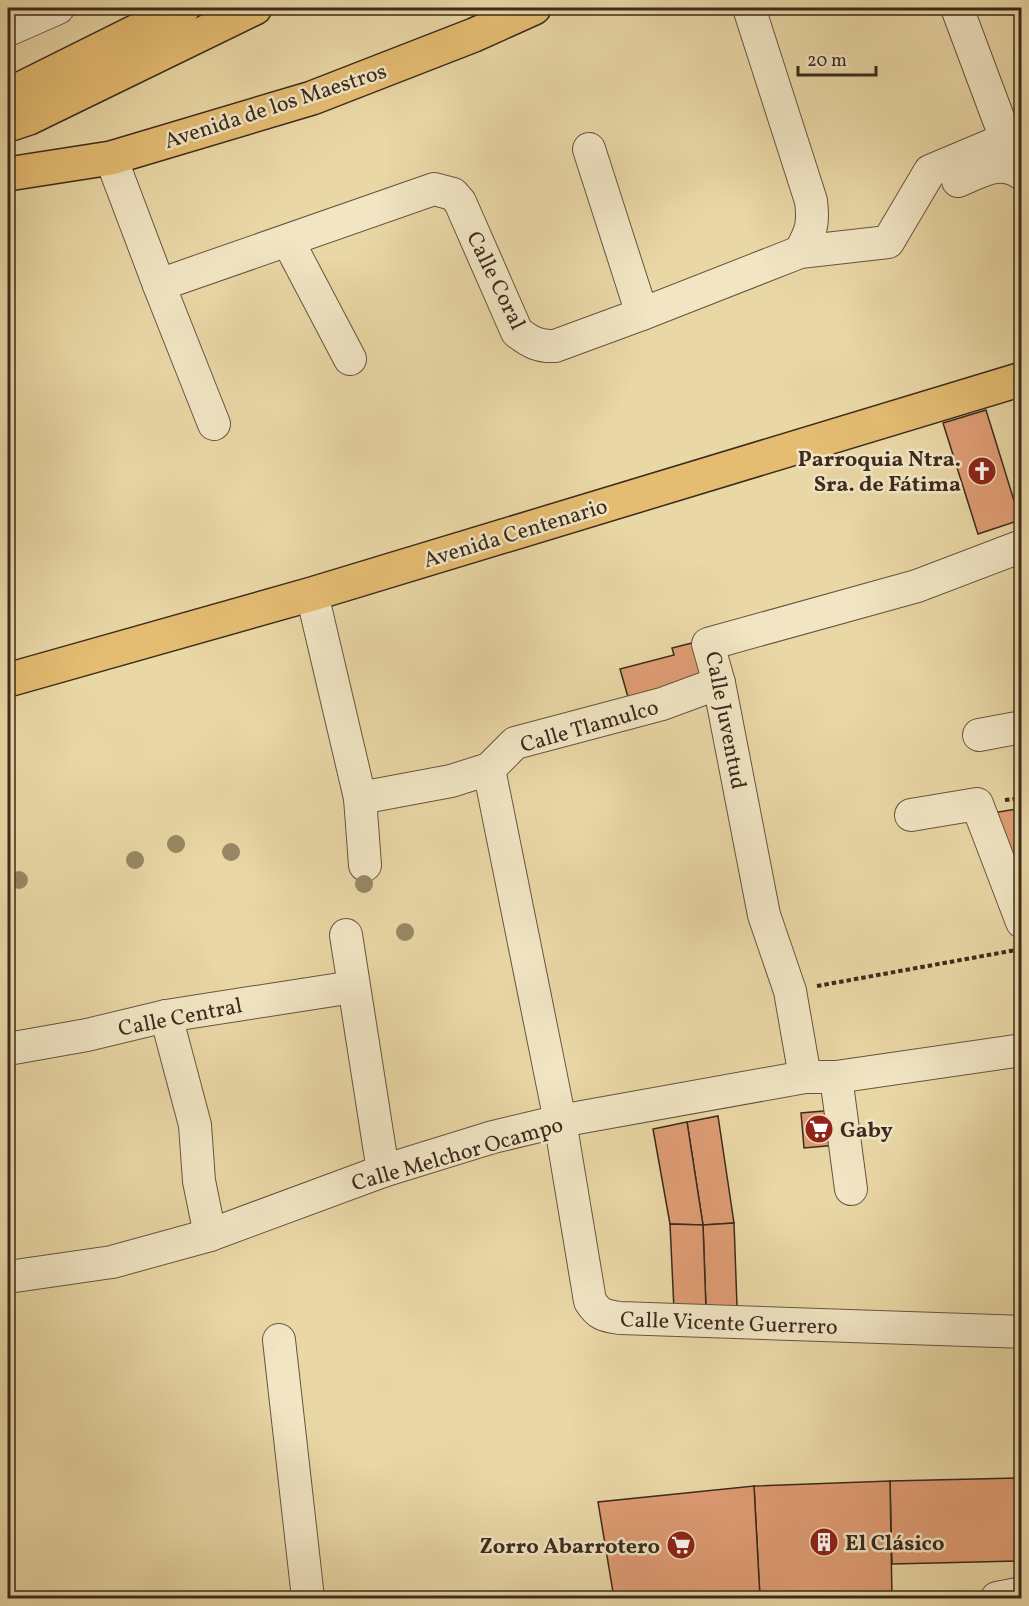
<svg xmlns="http://www.w3.org/2000/svg" width="1029" height="1606" font-family="Vollkorn,serif">
<rect width="100%" height="100%" fill="#e9d7a5"/>
<filter id="stains"><feTurbulence type="fractalNoise" baseFrequency=".00333" numOctaves="4"/><feColorMatrix values="0 0 0 0 .2 0 0 0 0 .09 0 0 0 0 .02 0 0 0 .5 -.17"/></filter>
<radialGradient id="worn" r=".72"><stop offset=".6" stop-color="#630" stop-opacity="0"/><stop offset="1" stop-color="#630" stop-opacity=".3"/></radialGradient>
<g fill="#df9c74" stroke="#3b2a1d" stroke-width="1.5">
<polygon points="986,410 1020,520 978,534 943,423"/>
<polygon points="696,642 705,678 628,697 620,669 674,655 672,648"/>
<polygon points="1022,808 1022,895 992,813"/>
<polygon points="834,1110 837,1145 804,1148 801,1113"/>
<polygon points="718,1116 734,1223 703,1225 687,1122"/>
<polygon points="687,1122 703,1225 670,1224 653,1129"/>
<polygon points="734,1223 737,1306 706,1309 703,1225"/>
<polygon points="670,1224 703,1225 706,1309 674,1310"/>
<polygon points="1022,1478 1022,1561 892,1564 890,1481"/>
<polygon points="890,1481 892,1598 760,1598 754,1486"/>
<polygon points="754,1486 760,1598 614,1598 598,1502"/>
</g>
<g fill="none" stroke-linecap="round" stroke-linejoin="round">
<g stroke="#66553f" stroke-width="34">
<g id="minor">
<path d="M749 8 811 201C814 224 811 232 800 252"/>
<polyline points="957,8 1006,139"/>
<polyline points="8,30 58,8"/>
<polyline points="589,149 642,314"/>
<polyline points="111,158 159,285 214,424"/>
<path d="M958 181C980 172 1000 158 1022 174"/>
<polyline points="288,241 350,359"/>
<path d="M159 285 434 189 453 194 460 202 517 332C530 342 539 347 555 346L642 314 800 252 888 242 930 171 1006 139 1022 134"/>
<polyline points="312,594 360,798 365,865"/>
<polyline points="979,735 1022,727"/>
<path d="M489 769 560 1121 590 1301C598 1314 604 1316 620 1318L1022 1332"/>
<polyline points="360,798 451,781 489,769 515,743 662,704 719,683"/>
<polyline points="911,815 977,804 1022,922"/>
<polyline points="346,935 383,1171"/>
<polyline points="166,1016 195,1125 199,1181 210,1235"/>
<polyline points="8,1049 87,1035 166,1016 353,987"/>
<polyline points="805,1077 790,991 764,915 719,683 708,644 917,586 1022,546"/>
<polyline points="836,1077 851,1189"/>
<polyline points="8,1277 112,1262 210,1235 383,1171 493,1137 560,1121 805,1077 836,1077 1022,1050"/>
<polyline points="279,1340 308,1598"/>
<polyline points="997,1598 1022,1593"/>
</g>
</g>
<g stroke="#3b2a1d" stroke-width="36">
<g id="major">
<polyline points="8,95 183,8"/>
<polyline points="8,125 29,118 255,8"/>
<polyline points="8,174 111,158 312,98 474,35 534,8"/>
<polyline points="8,680 312,594 1022,379"/>
</g>
</g>
<g stroke="#3b2a1d" stroke-width="4" stroke-dasharray="4.5 3" stroke-linecap="butt">
<polyline points="1005,800 1022,798"/>
<polyline points="817,986 1016,950"/>
</g>
<use href="#minor" stroke="#f1e5c4" stroke-width="32"/>
<use href="#major" stroke="#e4bc72" stroke-width="33"/>
</g>
<g fill="#988865">
<circle cx="176" cy="844" r="9"/>
<circle cx="231" cy="852" r="9"/>
<circle cx="135" cy="860" r="9"/>
<circle cx="19" cy="880" r="9"/>
<circle cx="364" cy="884" r="9"/>
<circle cx="405" cy="932" r="9"/>
</g>
<defs>
<g id="church-disc" transform="scale(1.5)"><circle r="9.5" fill="#8f2418" stroke="#f1e5c4"/><path d="M-1.2-6h2.4v3.5h3.3v2.4h-3.3V6h-2.4V-.1h-3.3v-2.4h3.3Z" fill="#fff"/></g>
<g id="supermarket-disc" transform="scale(1.5)"><circle r="9.5" fill="#8f2418" stroke="#f1e5c4"/><path d="M-6-5.5h2.5l.6 2H6L4.5 2H-2.5L-4.4-4H-6ZM-1.5 3.2a1.3 1.3 0 1 0 .1 0ZM3 3.2a1.3 1.3 0 1 0 .1 0Z" fill="#fff"/></g>
<g id="building-disc" transform="scale(1.5)"><circle r="9.5" fill="#8f2418" stroke="#f1e5c4"/><path d="M-4-6H4V6H1V3H-1V6H-4ZM-2.5-4.3h1.7v1.8h-1.7ZM.8-4.3h1.7v1.8H.8ZM-2.5-1h1.7V.8h-1.7ZM.8-1h1.7V.8H.8Z" fill="#fff"/></g>
</defs>
<g fill-rule="evenodd">
<use href="#church-disc" x="982" y="471"/>
<use href="#supermarket-disc" x="819" y="1129"/>
<use href="#building-disc" x="824" y="1542"/>
<use href="#supermarket-disc" x="681" y="1545"/>
</g>
<g text-anchor="middle" stroke-width="5" stroke-linejoin="round" paint-order="stroke">
<g font-size="22" fill="#3b2a1d" stroke="#f1e5c4">
<text transform="translate(275 105) rotate(-18)" y="8">Avenida de los Maestros</text>
<text transform="translate(497 280) rotate(64)" y="8">Calle Coral</text>
<text transform="translate(515 532) rotate(-17)" y="8">Avenida Centenario</text>
<text transform="translate(727 720) rotate(79)" y="8">Calle Juventud</text>
<text transform="translate(589 725) rotate(-16)" y="8">Calle Tlamulco</text>
<text transform="translate(180 1016) rotate(-11)" y="8">Calle Central</text>
<text transform="translate(457 1153) rotate(-16)" y="8">Calle Melchor Ocampo</text>
<text transform="translate(729 1322) rotate(2)" y="8">Calle Vicente Guerrero</text>
</g>
<g font-size="22" font-weight="bold" fill="#3b2a1d" stroke="#f1e5c4" text-anchor="end">
<text x="961" y="466">Parroquia Ntra.<tspan x="961" dy="25">Sra. de Fátima</tspan></text>
<text x="840" y="1137" text-anchor="start">Gaby</text>
<text x="845" y="1550" text-anchor="start">El Clásico</text>
<text x="660" y="1553">Zorro Abarrotero</text>
</g>
</g>
<rect width="1029" height="1606" fill="none" stroke="#e9d7a5" stroke-width="30"/>
<rect x="9" y="9" width="1011" height="1588" fill="none" stroke="#3b2a1d" stroke-width="3"/>
<rect x="15" y="15" width="999" height="1576" fill="none" stroke="#3b2a1d" stroke-width="1.5"/>
<path d="M798 66v9h78v-9" fill="none" stroke="#3b2a1d" stroke-width="3"/>
<text x="807" y="66" font-size="18" fill="#3b2a1d" stroke="#f1e5c4" stroke-width="4.5" paint-order="stroke">20 m</text>
<rect width="100%" height="100%" filter="url(#stains)"/>
<rect width="100%" height="100%" fill="url(#worn)"/>
</svg>
